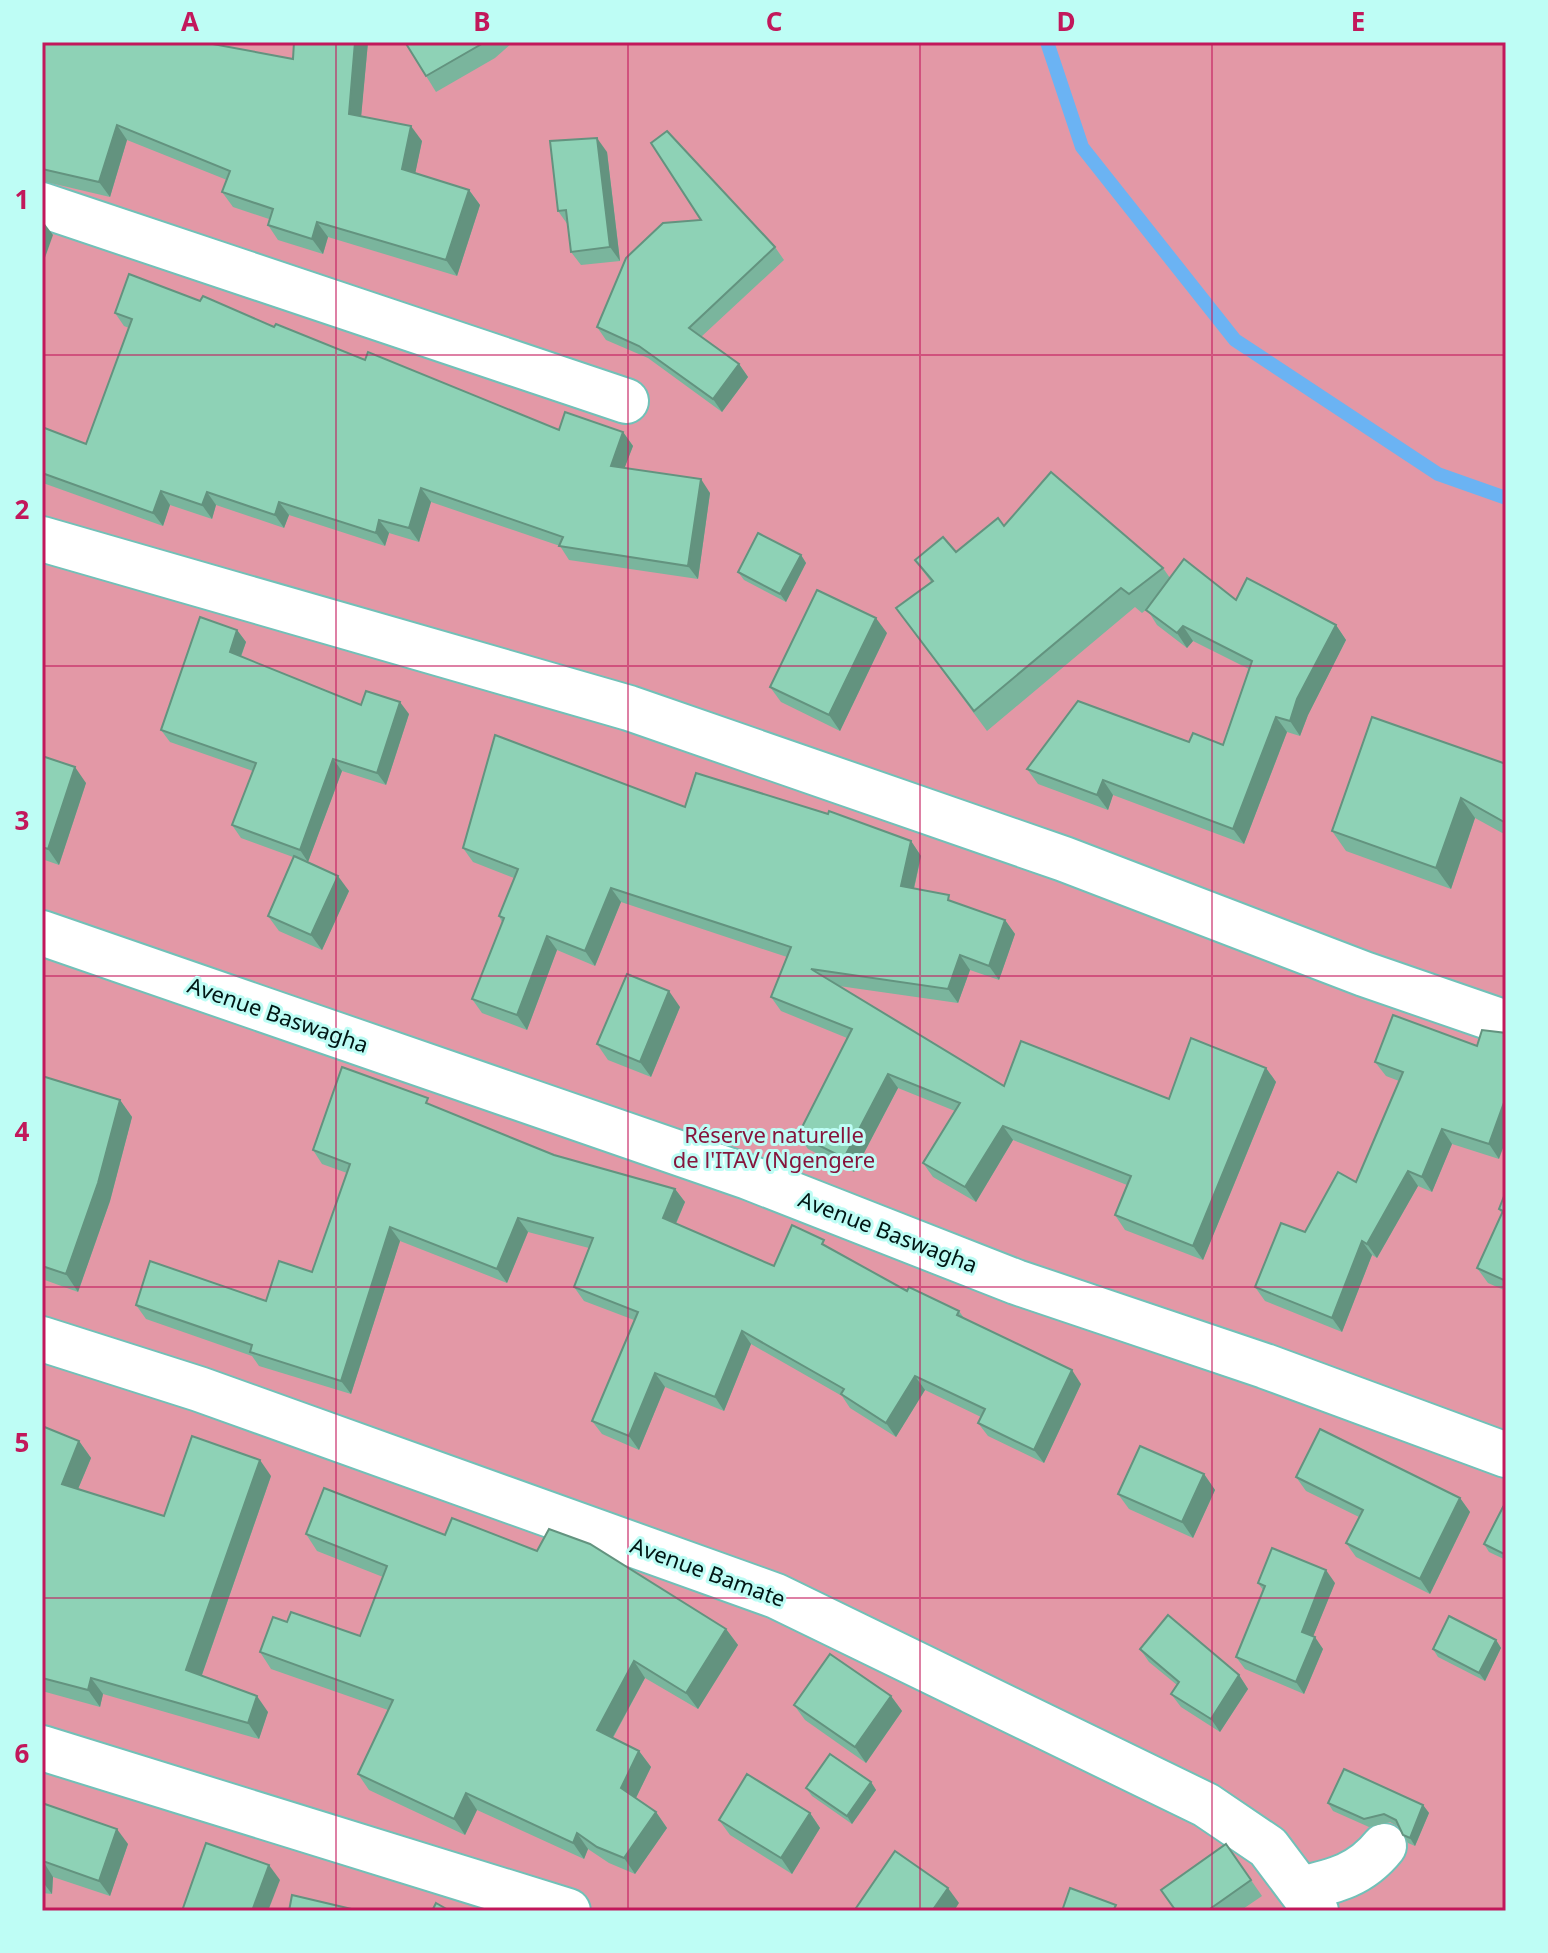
<svg xmlns="http://www.w3.org/2000/svg" width="1548" height="1953" font-family="'Noto Sans',sans-serif">
<rect width="100%" height="100%" fill="#a3f3ea"/>
<rect fill="#e398a6" x="42" y="42" width="1464" height="1869"/>
<g fill="none" stroke-linecap="round" stroke-linejoin="round">
<polyline stroke="#6bb3f3" stroke-width="14" points="1047,42 1082,147 1235,340 1438,474 1506,498"/>
<g stroke="#71c1b8" stroke-width="48">
<g id="minor">
<polyline points="42,205 626,401"/>
<polyline points="42,539 629,708 1064,859 1364,974 1506,1023"/>
<polyline points="42,933 748,1177 1016,1282 1265,1366 1506,1455"/>
<polyline points="42,1339 199,1389 776,1596 1206,1805 1268,1847 1316,1911"/>
<polyline points="42,1748 568,1911"/>
<path d="M1300 1889C1335 1881 1361 1875 1384 1846"/>
</g>
</g>
<use href="#minor" stroke="#fff" stroke-width="44"/>
</g>
<g fill="#7ab59d">
<polygon points="42,42 293,59 294,42 368,42 361,116 422,141 415,173 469,190 480,205 457,276 328,237 323,254 278,240 268,225 269,219 233,207 222,192 227,180 127,140 110,197 42,181"/>
<polygon points="405,42 513,42 495,58 436,92"/>
<polygon points="607,152 620,261 581,265 571,252 568,225 558,211"/>
<polygon points="775,247 784,260 701,337 739,364 748,377 722,412 648,358 606,340 597,327"/>
<polygon points="200,301 559,430 623,432 633,446 624,468 710,493 698,579 569,560 560,546 431,502 419,542 389,533 385,546 289,515 284,528 216,505 212,519 170,505 163,526 43,483 42,485 42,427 86,444 129,328 124,326 115,313"/>
<polygon points="1004,526 1163,568 1170,578 1236,600 1336,625 1346,640 1308,715 1300,736 1287,732 1244,844 1113,795 1108,810 1038,784 1027,769 1189,742 1223,745 1249,669 1193,641 1187,648 1157,625 1147,609 1142,613 1135,607 987,731 896,608 931,582 915,560 956,552"/>
<polygon points="801,555 806,563 786,602 744,580 738,572"/>
<polygon points="237,630 246,642 241,657 361,705 409,714 386,785 342,771 308,862 349,891 322,950 279,931 268,916 293,857 241,838 232,825 253,771 170,742 161,730"/>
<polygon points="887,633 840,731 781,702 770,687"/>
<polygon points="42,756 86,783 59,865 42,859"/>
<polygon points="1506,764 1506,835 1475,818 1451,889 1346,851 1332,831"/>
<polygon points="685,807 911,841 921,856 914,889 1005,920 1015,934 999,980 970,970 958,1003 839,986 1004,1086 1169,1099 1266,1068 1276,1082 1203,1260 1125,1230 1115,1215 1127,1185 1013,1140 976,1202 933,1177 923,1163 955,1111 898,1088 854,1172 808,1149 798,1135 847,1038 781,1011 771,997 787,957 621,902 595,966 557,950 527,1030 482,1013 472,999 502,922 499,916 514,878 473,862 463,848"/>
<polygon points="680,1007 651,1077 608,1060 597,1044"/>
<polygon points="1477,1046 1499,1159 1452,1144 1432,1192 1418,1186 1377,1258 1372,1255 1342,1332 1265,1301 1255,1287 1305,1232 1356,1182 1399,1081 1386,1076 1375,1062"/>
<polygon points="42,1076 120,1100 132,1117 110,1201 78,1292 42,1279"/>
<polygon points="433,1106 554,1155 675,1189 685,1202 676,1224 774,1266 830,1248 907,1291 959,1311 964,1318 1081,1384 1044,1463 988,1436 978,1423 981,1417 925,1390 896,1437 850,1408 842,1396 751,1344 724,1411 665,1387 639,1450 602,1434 592,1421 634,1320 584,1301 574,1287 589,1248 528,1232 507,1283 400,1241 351,1394 259,1366 252,1356 146,1319 136,1305 266,1301 312,1272 347,1173 322,1164 313,1150"/>
<polygon points="1506,1191 1506,1291 1488,1283 1477,1268 1502,1214 1499,1209"/>
<polygon points="42,1426 79,1441 91,1458 78,1489 164,1516 271,1476 202,1675 268,1712 259,1739 103,1694 100,1707 42,1691"/>
<polygon points="1204,1474 1215,1490 1193,1538 1129,1509 1118,1494"/>
<polygon points="1296,1477 1460,1498 1470,1512 1430,1594 1356,1557 1346,1543 1359,1517 1306,1491"/>
<polygon points="1506,1509 1506,1560 1489,1552 1484,1544"/>
<polygon points="306,1534 445,1535 726,1629 738,1645 698,1709 645,1678 613,1738 639,1751 651,1767 636,1798 656,1812 667,1828 635,1874 609,1863 588,1849 584,1859 477,1810 465,1835 369,1790 358,1774 388,1710 271,1669 260,1652 287,1622 360,1636 383,1577 317,1551"/>
<polygon points="1258,1583 1335,1583 1313,1636 1323,1649 1304,1694 1245,1669 1236,1657 1263,1590"/>
<polygon points="1496,1640 1501,1648 1485,1681 1438,1657 1433,1649"/>
<polygon points="1140,1649 1239,1675 1248,1689 1220,1732 1181,1707 1171,1694 1177,1685 1149,1662"/>
<polygon points="891,1696 902,1711 866,1763 805,1720 794,1705"/>
<polygon points="871,1782 876,1790 852,1824 812,1796 806,1788"/>
<polygon points="42,1803 128,1844 110,1896 53,1877 52,1894 42,1893"/>
<polygon points="1328,1803 1423,1805 1429,1813 1415,1846 1408,1843 1399,1827 1390,1822 1369,1827 1333,1811"/>
<polygon points="810,1813 820,1828 792,1874 730,1835 719,1820"/>
<polygon points="1226,1844 1262,1896 1240,1911 1175,1911"/>
</g>
<g fill="#63937f">
<polygon points="355,42 368,42 360,129 349,114"/>
<polygon points="117,125 127,140 110,197 99,182"/>
<polygon points="411,126 422,141 413,184 402,169"/>
<polygon points="597,138 607,152 620,261 610,247"/>
<polygon points="469,190 480,205 457,276 446,260"/>
<polygon points="42,220 53,235 42,266"/>
<polygon points="317,222 328,237 323,254 312,239"/>
<polygon points="739,364 748,377 722,412 713,399"/>
<polygon points="623,432 633,446 620,480 611,466"/>
<polygon points="701,479 710,493 698,579 688,566"/>
<polygon points="421,488 431,502 419,542 409,528"/>
<polygon points="161,491 170,505 163,526 153,513"/>
<polygon points="207,492 216,505 212,519 202,505"/>
<polygon points="279,502 289,515 284,528 275,515"/>
<polygon points="379,520 389,533 385,546 376,533"/>
<polygon points="801,555 806,563 786,602 780,594"/>
<polygon points="876,618 887,633 840,731 829,715"/>
<polygon points="1336,625 1346,640 1308,715 1300,736 1290,721 1297,699"/>
<polygon points="1183,626 1193,641 1187,648 1177,633"/>
<polygon points="237,630 246,642 238,664 230,652"/>
<polygon points="400,702 409,714 386,785 377,773"/>
<polygon points="1276,717 1287,732 1244,844 1233,829"/>
<polygon points="333,759 342,771 308,862 300,850"/>
<polygon points="75,767 86,783 59,865 48,849"/>
<polygon points="1103,780 1113,795 1108,810 1097,795"/>
<polygon points="1461,798 1475,818 1451,889 1436,868"/>
<polygon points="911,841 921,856 911,901 901,886"/>
<polygon points="338,876 349,891 322,950 311,935"/>
<polygon points="611,888 621,902 595,966 585,951"/>
<polygon points="1005,920 1015,934 999,980 989,966"/>
<polygon points="547,936 557,950 527,1030 517,1015"/>
<polygon points="960,955 970,970 958,1003 948,989"/>
<polygon points="669,991 680,1007 651,1077 640,1062"/>
<polygon points="1266,1068 1276,1082 1203,1260 1193,1246"/>
<polygon points="888,1074 898,1088 854,1172 844,1158"/>
<polygon points="1506,1097 1506,1140 1499,1159 1489,1144"/>
<polygon points="120,1100 132,1117 110,1201 78,1292 66,1274"/>
<polygon points="1003,1126 1013,1140 976,1202 965,1187"/>
<polygon points="1442,1129 1452,1144 1432,1192 1422,1177"/>
<polygon points="1408,1171 1418,1186 1377,1258 1367,1244"/>
<polygon points="675,1189 685,1202 672,1232 663,1218"/>
<polygon points="518,1218 528,1232 507,1283 497,1269"/>
<polygon points="390,1227 400,1241 351,1394 341,1381"/>
<polygon points="1362,1241 1372,1255 1342,1332 1332,1318"/>
<polygon points="742,1331 751,1344 724,1411 715,1397"/>
<polygon points="1072,1370 1081,1384 1044,1463 1034,1450"/>
<polygon points="655,1373 665,1387 639,1450 629,1436"/>
<polygon points="915,1376 925,1390 896,1437 886,1423"/>
<polygon points="79,1441 91,1458 73,1501 62,1484"/>
<polygon points="260,1460 271,1476 198,1686 186,1670"/>
<polygon points="1204,1474 1215,1490 1193,1538 1182,1522"/>
<polygon points="1460,1498 1470,1512 1430,1594 1420,1579"/>
<polygon points="1326,1570 1335,1583 1310,1644 1302,1632"/>
<polygon points="726,1629 738,1645 698,1709 686,1693"/>
<polygon points="1315,1637 1323,1649 1304,1694 1296,1682"/>
<polygon points="1496,1640 1501,1648 1485,1681 1479,1673"/>
<polygon points="634,1661 645,1678 608,1746 597,1730"/>
<polygon points="1239,1675 1248,1689 1220,1732 1211,1719"/>
<polygon points="91,1678 103,1694 100,1707 88,1690"/>
<polygon points="257,1696 268,1712 259,1739 248,1723"/>
<polygon points="891,1696 902,1711 866,1763 855,1747"/>
<polygon points="639,1751 651,1767 633,1804 621,1788"/>
<polygon points="871,1782 876,1790 852,1824 847,1816"/>
<polygon points="466,1793 477,1810 465,1835 454,1819"/>
<polygon points="1423,1805 1429,1813 1415,1846 1410,1838"/>
<polygon points="656,1812 667,1828 635,1874 624,1858"/>
<polygon points="810,1813 820,1828 792,1874 781,1858"/>
<polygon points="117,1829 128,1844 110,1896 99,1881"/>
<polygon points="577,1833 588,1849 584,1859 573,1843"/>
<polygon points="43,1861 53,1877 52,1894 42,1881"/>
<polygon points="269,1865 280,1880 268,1911 252,1911"/>
<polygon points="948,1888 959,1903 954,1911 932,1911"/>
</g>
<g fill="#8ed2b6" stroke="#63937f" stroke-width="2">
<polygon points="42,42 202,42 293,59 294,42 355,42 349,114 411,126 402,169 469,190 446,260 317,222 312,239 268,225 273,209 222,192 230,171 117,125 99,182 42,169"/>
<polygon points="405,42 485,42 426,76"/>
<polygon points="667,131 775,247 689,328 739,364 713,399 639,346 597,327 626,258 663,223 701,220 651,143"/>
<polygon points="597,138 610,247 571,252 566,210 558,211 550,141"/>
<polygon points="129,274 200,301 203,296 274,327 276,324 365,360 368,352 559,430 565,412 623,432 611,466 701,479 688,566 559,546 563,537 421,488 409,528 379,520 376,533 279,502 275,515 207,492 202,505 161,491 153,513 42,473 42,427 86,444 132,319 115,313"/>
<polygon points="1051,472 1163,568 1129,594 1121,588 974,711 896,608 933,581 915,560 943,537 956,552 998,518 1004,526"/>
<polygon points="758,533 801,555 780,594 738,572"/>
<polygon points="1184,559 1236,600 1247,578 1336,625 1297,699 1290,721 1276,717 1233,829 1103,780 1097,795 1027,769 1078,701 1189,742 1193,733 1223,745 1252,661 1183,626 1177,633 1146,610"/>
<polygon points="817,590 876,618 829,715 770,687"/>
<polygon points="200,617 237,630 230,652 361,705 366,691 400,702 377,773 333,759 300,850 232,825 256,763 161,730"/>
<polygon points="1372,717 1506,764 1506,823 1461,798 1436,868 1332,831"/>
<polygon points="495,735 685,807 696,773 828,814 829,811 911,841 901,886 949,895 948,900 1005,920 989,966 960,955 948,989 811,969 1004,1086 1021,1041 1169,1099 1191,1038 1266,1068 1193,1246 1115,1215 1131,1176 1003,1126 965,1187 923,1163 960,1103 888,1074 844,1158 798,1135 852,1029 771,997 791,947 611,888 585,951 547,936 517,1015 472,999 504,918 499,916 518,869 463,848"/>
<polygon points="42,756 75,767 48,849 42,847"/>
<polygon points="294,856 338,876 311,935 268,916"/>
<polygon points="627,974 669,991 640,1062 597,1044"/>
<polygon points="1393,1015 1477,1046 1482,1030 1506,1033 1506,1097 1489,1144 1442,1129 1422,1177 1408,1171 1367,1244 1362,1241 1332,1318 1255,1287 1281,1223 1305,1232 1338,1172 1356,1182 1403,1072 1375,1062"/>
<polygon points="342,1067 428,1098 426,1103 554,1155 675,1189 663,1218 774,1266 792,1225 824,1240 822,1244 907,1291 909,1287 959,1311 957,1315 1072,1370 1034,1450 978,1423 985,1409 915,1376 886,1423 841,1394 844,1389 742,1331 715,1397 655,1373 629,1436 592,1421 638,1312 574,1287 593,1238 518,1218 497,1269 390,1227 341,1381 250,1352 252,1345 136,1305 150,1261 266,1301 279,1261 312,1272 350,1164 313,1150"/>
<polygon points="42,1076 120,1100 98,1183 66,1274 42,1266"/>
<polygon points="1506,1191 1506,1281 1477,1268 1503,1211 1499,1209"/>
<polygon points="42,1426 79,1441 62,1484 164,1516 192,1436 260,1460 186,1670 257,1696 248,1723 91,1678 88,1690 42,1678"/>
<polygon points="1320,1429 1460,1498 1420,1579 1346,1543 1363,1510 1296,1477"/>
<polygon points="1140,1446 1204,1474 1182,1522 1118,1494"/>
<polygon points="324,1488 445,1535 452,1518 537,1551 549,1529 590,1544 726,1629 686,1693 634,1661 597,1730 639,1751 621,1788 656,1812 624,1858 597,1847 577,1833 573,1843 466,1793 454,1819 358,1774 393,1700 260,1652 273,1617 287,1622 291,1612 360,1636 387,1566 306,1534"/>
<polygon points="1503,1507 1506,1509 1506,1555 1484,1544"/>
<polygon points="1272,1548 1326,1570 1302,1632 1315,1637 1296,1682 1236,1657 1265,1586 1258,1583"/>
<polygon points="1168,1615 1239,1675 1211,1719 1171,1694 1179,1682 1140,1649"/>
<polygon points="1449,1616 1496,1640 1479,1673 1433,1649"/>
<polygon points="830,1654 891,1696 855,1747 794,1705"/>
<polygon points="830,1754 871,1782 847,1816 806,1788"/>
<polygon points="1344,1769 1423,1805 1410,1838 1403,1835 1396,1820 1384,1814 1364,1819 1328,1803"/>
<polygon points="747,1774 810,1813 781,1858 719,1820"/>
<polygon points="42,1803 117,1829 99,1881 43,1861 42,1866"/>
<polygon points="206,1843 269,1865 252,1911 182,1911"/>
<polygon points="1226,1844 1251,1880 1207,1911 1176,1911 1161,1890"/>
<polygon points="895,1851 948,1888 932,1911 854,1911"/>
<polygon points="1070,1888 1116,1905 1113,1911 1062,1911"/>
<polygon points="292,1895 360,1911 289,1911"/>
<polygon points="436,1903 450,1911 432,1911"/>
</g>
<path fill="none" stroke="#c2185b" stroke-width="2" stroke-opacity="0.55" d="M336 42V1911M628 42V1911M920 42V1911M1212 42V1911M42 355H1506M42 666H1506M42 976H1506M42 1287H1506M42 1598H1506"/>
<g text-anchor="middle" stroke-width="6" stroke-linejoin="round" paint-order="stroke">
<g font-size="22" fill="#001715" stroke="#befdf5">
<text transform="translate(278 1015) rotate(19)" y="8">Avenue Baswagha</text>
<text transform="translate(888 1232) rotate(21)" y="8">Avenue Baswagha</text>
<text transform="translate(708 1572) rotate(20)" y="8">Avenue Bamate</text>
</g>
<g font-size="22" fill="#86153c" stroke="#befdf5">
<text x="774" y="1143">Réserve naturelle<tspan x="774" dy="25">de l'ITAV (Ngengere</tspan></text>
</g>
</g>
<rect width="1548" height="1953" fill="none" stroke="#befdf5" stroke-width="88"/>
<rect x="44" y="44" width="1460" height="1865" fill="none" stroke="#c2185b" stroke-width="3"/>
<g font-size="26" text-anchor="middle" font-weight="bold" fill="#c2185b">
<text x="190" y="31">A</text>
<text x="482" y="31">B</text>
<text x="774" y="31">C</text>
<text x="1066" y="31">D</text>
<text x="1358" y="31">E</text>
<text x="22" y="209">1</text>
<text x="22" y="519">2</text>
<text x="22" y="830">3</text>
<text x="22" y="1141">4</text>
<text x="22" y="1452">5</text>
<text x="22" y="1763">6</text>
</g>
</svg>
